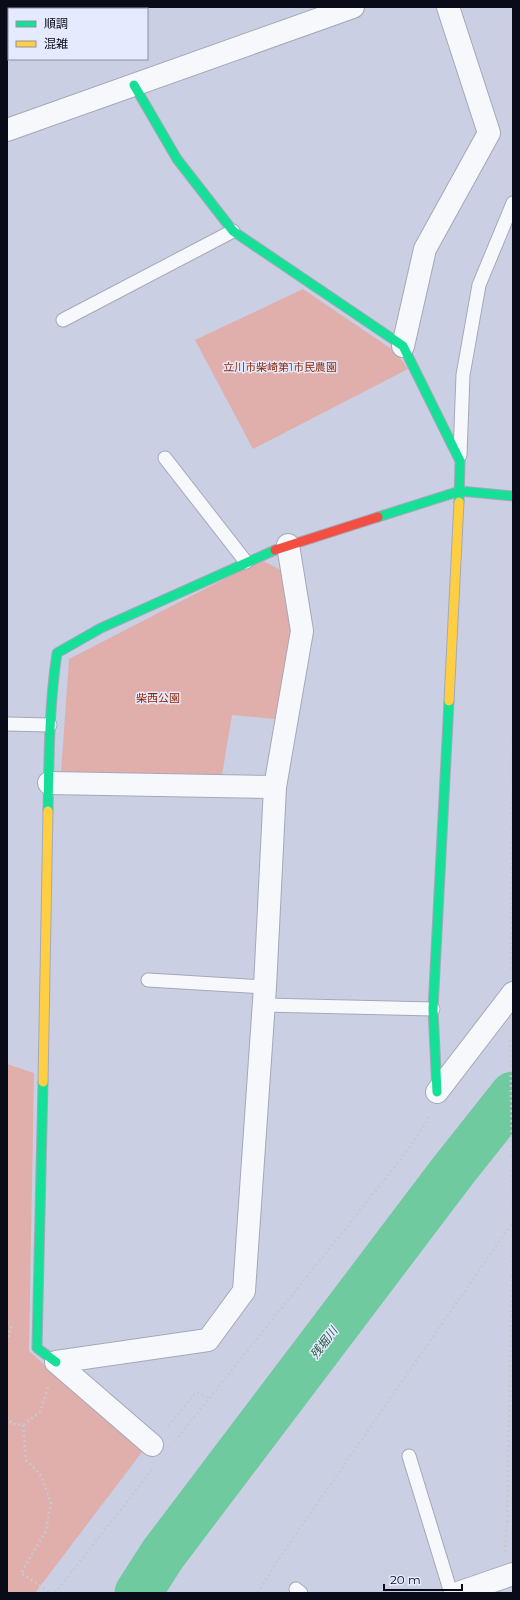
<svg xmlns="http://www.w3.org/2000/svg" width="520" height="1600" font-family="Montserrat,'Noto Sans JP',sans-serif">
<rect width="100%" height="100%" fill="#cacfe4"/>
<g fill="#e0afab">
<polygon points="303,289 396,352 408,369 253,449 195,340"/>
<polygon points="261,560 281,570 294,632 275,719 232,715 222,775 61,773 69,659"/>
<polygon points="7,1064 34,1073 29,1351 142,1452 35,1593 7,1593"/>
</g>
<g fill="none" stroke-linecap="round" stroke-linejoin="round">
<polyline stroke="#6fcaa0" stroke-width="47" points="138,1593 163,1554 452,1172 513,1095"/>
</g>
<rect fill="#b6b2d0" stroke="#8e8e9e" x="47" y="7" width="79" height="2"/>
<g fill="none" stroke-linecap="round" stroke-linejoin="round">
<g stroke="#a5a8b9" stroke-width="15">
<g id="lane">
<polyline points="63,320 233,231"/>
<polyline points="460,455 463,375 479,285 513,203"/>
<polyline points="165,458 246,562"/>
<polyline points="7,724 50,725"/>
<polyline points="148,980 265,987"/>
<polyline points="264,1005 433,1009"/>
<polyline points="409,1456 451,1593"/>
<polyline points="296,1589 301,1593"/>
</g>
</g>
<g stroke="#a5a8b9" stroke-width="24">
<g id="street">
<polyline points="7,130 353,7"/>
<polyline points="403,346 425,249 489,133 448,7"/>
<polyline points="49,783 275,787"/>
<polyline points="437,1092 513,993"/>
<polyline points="152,1445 56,1362 208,1340 244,1291 265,987 275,787 302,631 288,545"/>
<polyline points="458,1593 513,1574"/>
</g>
</g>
<g stroke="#a5a8b9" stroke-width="11">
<g id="fast">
<polyline points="134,85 177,159 233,231 403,346 460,461 459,502"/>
<polyline points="378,517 460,491 513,496"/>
<path d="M48 811C49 758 49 706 57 653L101 628 275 550"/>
<polyline points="43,1082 37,1348 56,1362"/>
<polyline points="437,1092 433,1009 449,701"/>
</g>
</g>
<g stroke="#a5a8b9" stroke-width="11">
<g id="slow">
<polyline points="449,701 459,502"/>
<polyline points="43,1082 48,811"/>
</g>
</g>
<g stroke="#a5a8b9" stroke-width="11">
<polyline id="jam" points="275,550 378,517"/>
</g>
<g stroke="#c7c9cf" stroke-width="2.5" stroke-dasharray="2 3" stroke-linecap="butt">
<polyline points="511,969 513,712"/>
<polyline points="7,1323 13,1329"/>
<polyline points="7,1342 11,1327"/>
<polyline points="7,1417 12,1424 23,1425 40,1412 48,1387"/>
<polyline points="23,1425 26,1460 40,1474 51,1502 46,1531 21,1573 51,1593"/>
<polyline points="168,1426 196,1392 208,1398"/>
<polyline points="175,1441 406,1153 425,1124 429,1115"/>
<polyline points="507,1522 513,1222 510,1038"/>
<polyline points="505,1552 507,1522 513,1523"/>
<polyline points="55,1593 152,1470"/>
<polyline points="258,1593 276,1563 512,1223"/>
</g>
<use href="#lane" stroke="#f7f8fb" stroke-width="13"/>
<use href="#street" stroke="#f7f8fb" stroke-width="22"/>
<use href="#fast" stroke="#16e098" stroke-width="9"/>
<use href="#slow" stroke="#ffcf43" stroke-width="9"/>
<use href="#jam" stroke="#f24e42" stroke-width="9"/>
</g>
<g text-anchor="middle" stroke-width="3" stroke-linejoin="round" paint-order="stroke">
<g font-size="11" fill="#912908" stroke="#e5eafe">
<text x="280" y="371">立川市柴崎第1市民農園</text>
<text x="158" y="702">柴西公園</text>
</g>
<g font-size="12" font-style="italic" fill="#2c5d40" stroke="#e5eafe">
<text transform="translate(324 1343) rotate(-53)" y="4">残堀川</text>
</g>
</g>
<rect width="520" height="1600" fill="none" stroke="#090b18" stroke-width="16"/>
<rect x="8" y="8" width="140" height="52" fill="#e5eafe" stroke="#8d91a2"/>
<rect x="16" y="21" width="20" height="6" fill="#16e098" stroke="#8d91a2"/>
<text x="44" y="28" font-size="12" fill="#090b18">順調</text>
<rect x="16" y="41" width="20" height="6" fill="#ffcf43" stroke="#8d91a2"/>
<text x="44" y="48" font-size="12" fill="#090b18">混雑</text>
<path d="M384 1584v6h78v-6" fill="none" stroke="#090b18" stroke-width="2"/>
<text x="390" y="1584" font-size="12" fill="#090b18" stroke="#e5eafe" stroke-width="3" paint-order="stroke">20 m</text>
</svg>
